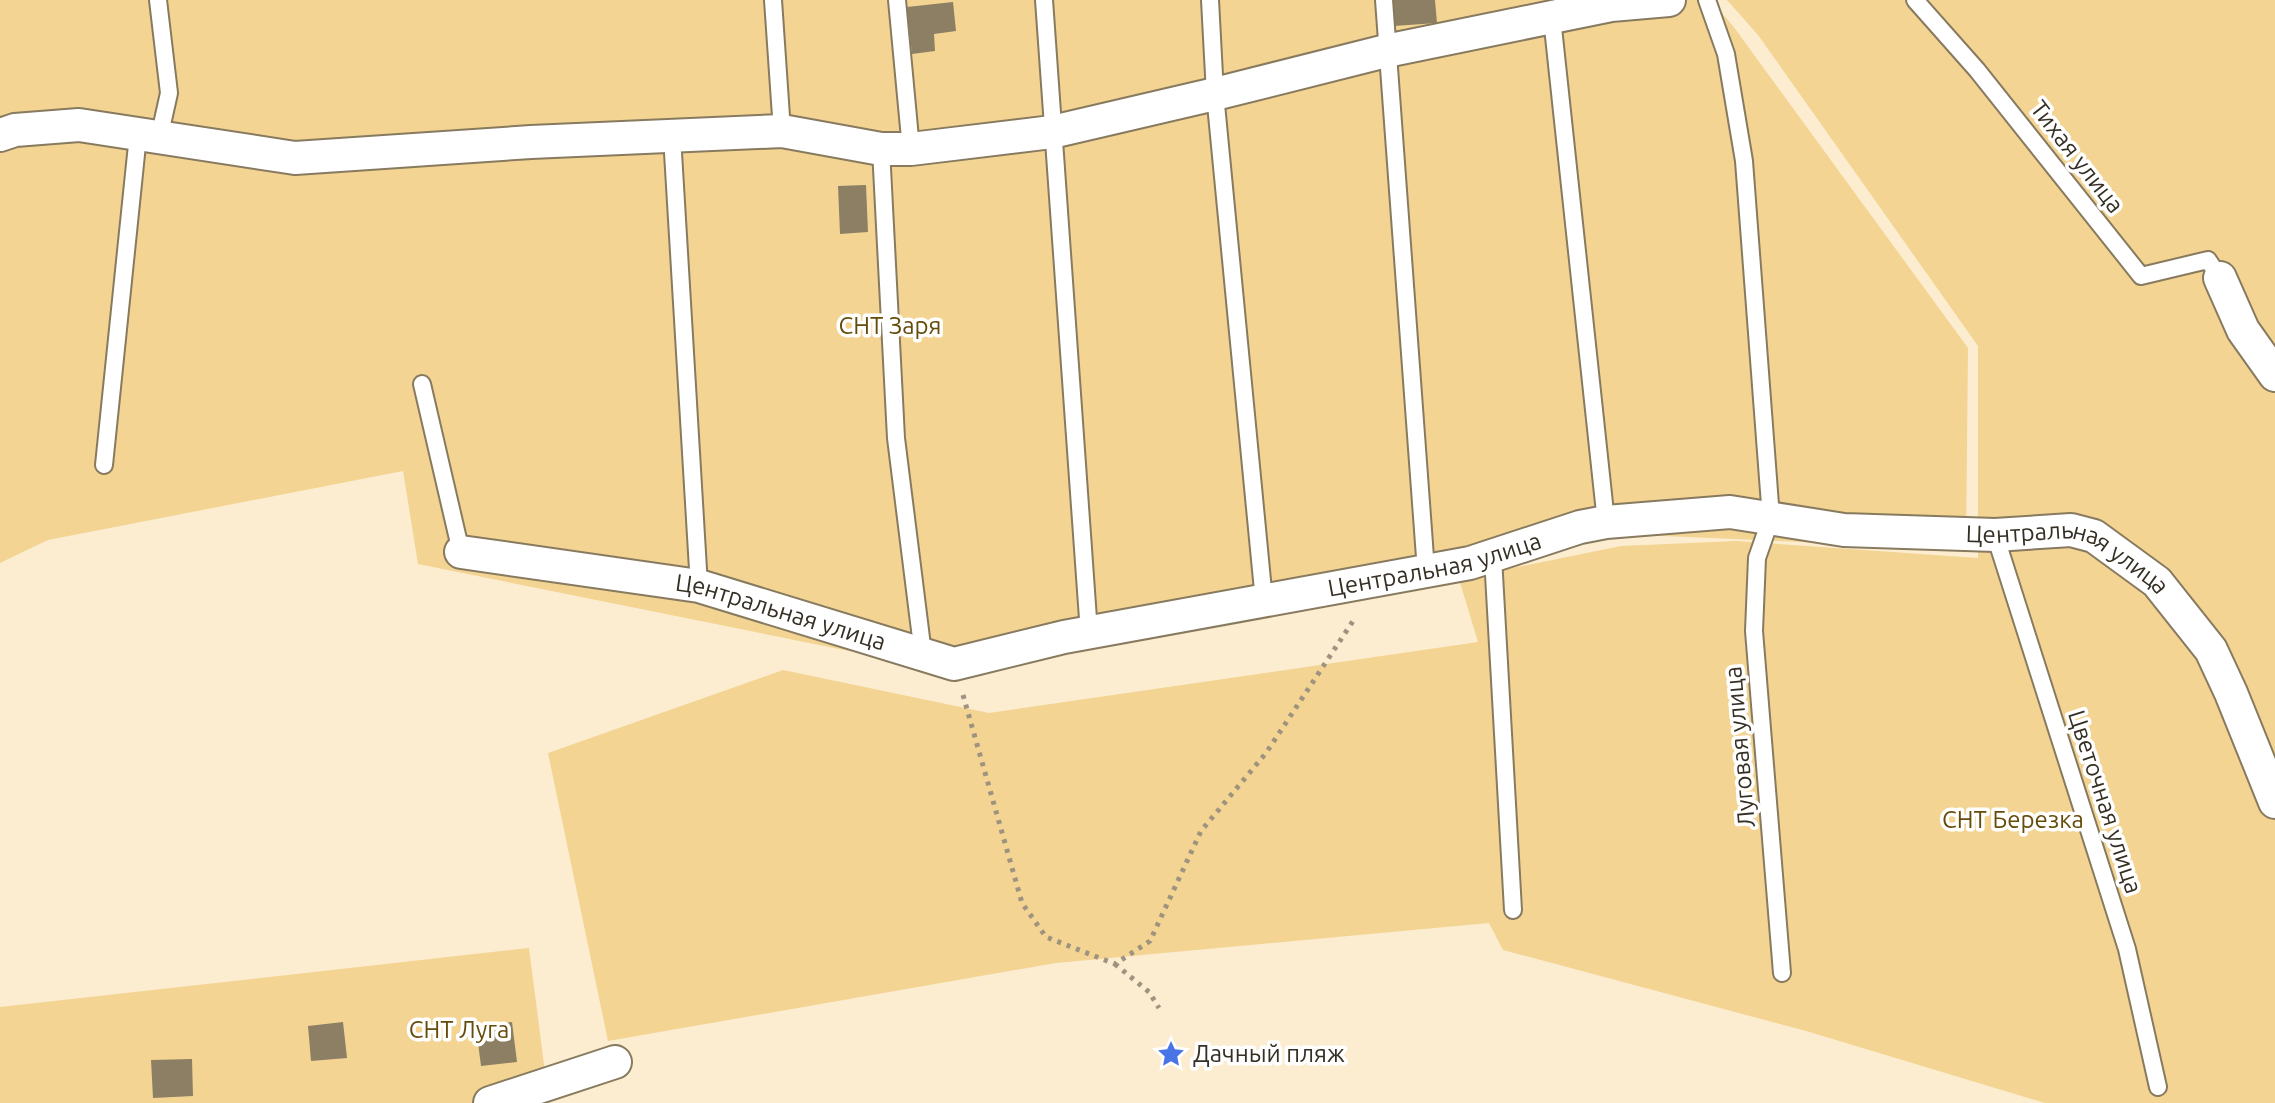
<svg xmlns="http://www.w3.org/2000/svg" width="2275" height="1103" font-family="Ubuntu,sans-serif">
<rect width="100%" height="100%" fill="#fcedd0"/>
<g fill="#f3d493">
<polygon points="0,0 1711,0 1733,26 1968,348 1966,549 1617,534 980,644 874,656 418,564 403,471 48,540 0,563"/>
<polygon points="1727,0 2275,0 2275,1103 2045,1103 1806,1031 1503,950 1489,923 1056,963 608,1041 548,753 783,670 989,713 1478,642 1459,579 1621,546 1736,541 1978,558 1978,346 1758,35"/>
<polygon points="529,948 549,1103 0,1103 0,1007"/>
</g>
<g fill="#8c7f64">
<polygon points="1393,0 1435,0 1437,23 1394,26"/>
<polygon points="953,2 956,31 934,34 935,51 912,54 907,7"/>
<polygon points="866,185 868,232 840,234 838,186"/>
<polygon points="343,1022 347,1058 311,1061 308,1026"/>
<polygon points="512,1022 517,1062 481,1066 476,1027"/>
<polygon points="192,1059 193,1096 153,1098 151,1060"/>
</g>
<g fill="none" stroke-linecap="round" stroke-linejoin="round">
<g stroke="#877a5f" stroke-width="20">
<g id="lane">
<polyline points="158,0 169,93 159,138"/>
<polyline points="773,0 782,131"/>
<polyline points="897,0 911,149"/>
<polyline points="1044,0 1089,633"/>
<polyline points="1210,0 1215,94 1264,601"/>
<polyline points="1384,0 1426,571"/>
<polyline points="1707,0 1726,54 1744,161 1771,518 1757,558 1754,631 1782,973"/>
<polyline points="1915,0 1977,70 2141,276 2208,260 2220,278"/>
<polyline points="1552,18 1606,522"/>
<polyline points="672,136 699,586"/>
<polyline points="881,149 896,438 923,654"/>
<polyline points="422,384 461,552"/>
<polyline points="104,465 138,135"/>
<polyline points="1995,535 2127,949 2158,1087"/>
<polyline points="1493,557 1513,910"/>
</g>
</g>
<g stroke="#877a5f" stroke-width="36">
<g id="street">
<polyline points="0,135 15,130 79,125 295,158 531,142 782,131 881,149 911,149 1052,132 1215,94 1386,51 1611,5 1669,0"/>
<polyline points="2220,278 2243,330 2275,375"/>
<path id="s1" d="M461 552 699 586 954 664 1064 637 1470 563 1580 527 1606 522 1730 512 1844 530 1995 535 2071 530 2094 536 2157 582 2211 650 2231 693 2275 802"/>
<polyline points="490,1103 615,1062"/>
</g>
</g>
<g stroke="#9e937f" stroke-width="5" stroke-dasharray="4 6" stroke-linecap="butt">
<polyline points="963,695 1022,903 1046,937 1115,964 1150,941 1201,831 1266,753 1355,618"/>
<polyline points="1115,964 1149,992 1159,1008"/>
</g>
<use href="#lane" stroke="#fff" stroke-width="16"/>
<use href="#street" stroke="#fff" stroke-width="32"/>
</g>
<defs>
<g id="sight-bare" transform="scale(2.16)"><path d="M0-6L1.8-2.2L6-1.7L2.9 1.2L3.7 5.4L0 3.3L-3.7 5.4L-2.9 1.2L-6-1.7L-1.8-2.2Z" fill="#4874e6" stroke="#fff" stroke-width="2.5" paint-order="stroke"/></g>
</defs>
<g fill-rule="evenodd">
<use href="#sight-bare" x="1171" y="1054"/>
</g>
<g text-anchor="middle" stroke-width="7" stroke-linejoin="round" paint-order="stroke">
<g font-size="24" fill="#352f24" stroke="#fff">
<text transform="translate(2077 157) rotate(52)" y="8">Тихая улица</text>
<text dy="8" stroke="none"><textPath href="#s1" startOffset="998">Центральная улица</textPath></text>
<text dy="8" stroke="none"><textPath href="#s1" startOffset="1646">Центральная улица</textPath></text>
<text dy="8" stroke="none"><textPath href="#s1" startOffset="326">Центральная улица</textPath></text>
<text transform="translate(1740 747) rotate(-95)" y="8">Луговая улица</text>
<text transform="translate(2105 802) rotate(72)" y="8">Цветочная улица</text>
</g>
<g font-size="24" fill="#664c0a" stroke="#fff">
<text x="890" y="334">СНТ Заря</text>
<text x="2013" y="828">СНТ Березка</text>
<text x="459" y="1038">СНТ Луга</text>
</g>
<g font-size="24" fill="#352f24" stroke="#fff" text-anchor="start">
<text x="1193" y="1062">Дачный пляж</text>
</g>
</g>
</svg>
